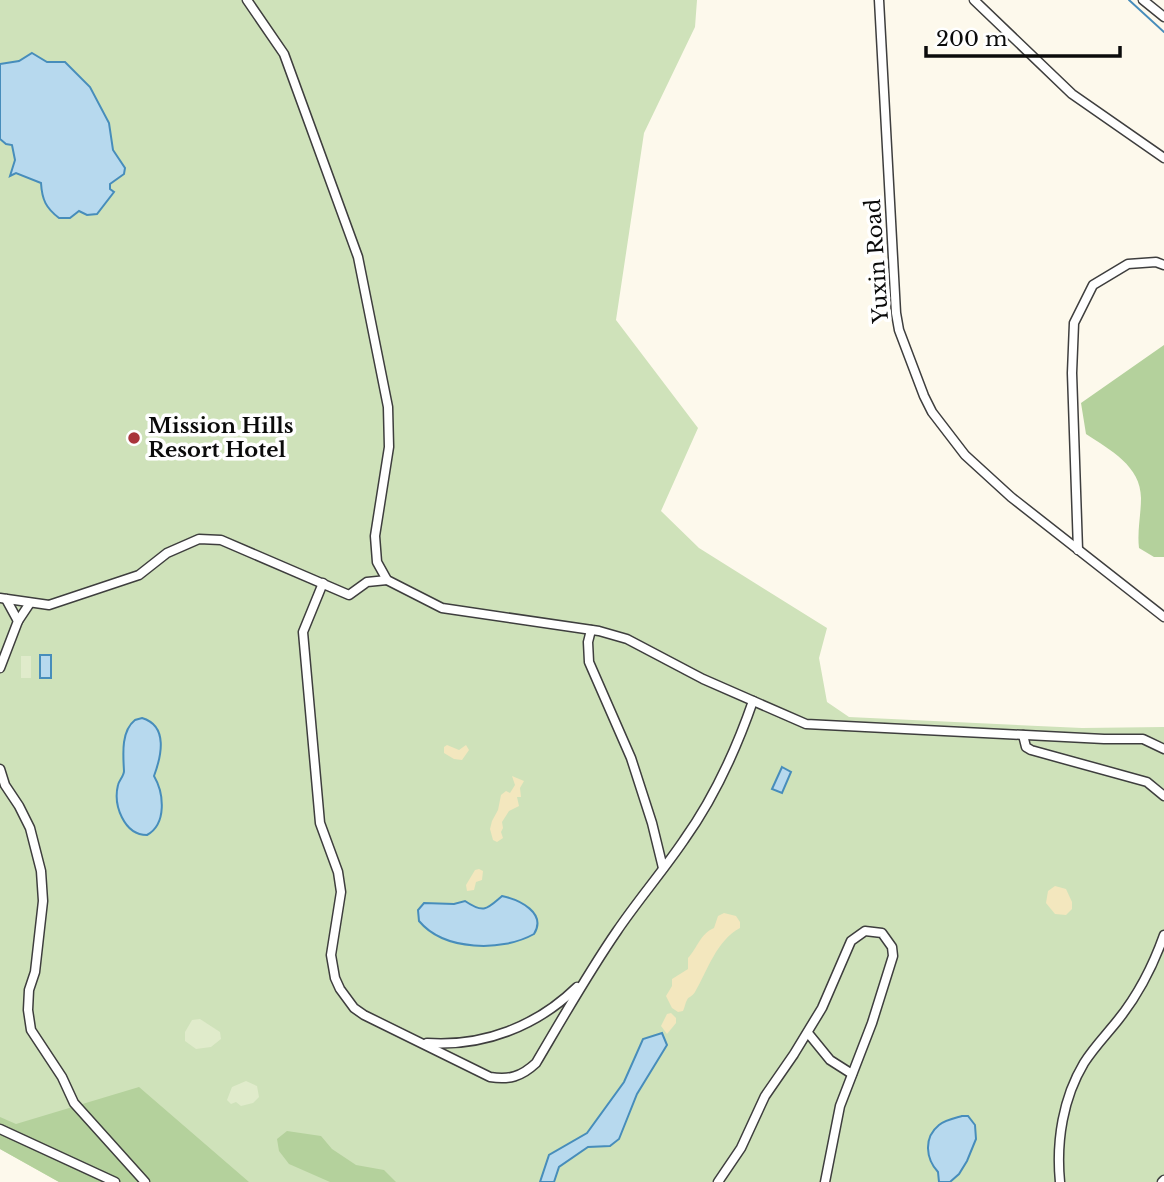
<svg xmlns="http://www.w3.org/2000/svg" width="1164" height="1182" font-family="'Libre Baskerville',serif">
<rect width="100%" height="100%" fill="#fdf9ec"/>
<polygon fill="#cfe2ba" points="0,0 697,0 695,27 644,133 616,320 698,428 661,511 699,548 827,628 819,658 827,702 849,717 1082,728 1164,727 1164,1182 59,1182 0,1149"/>
<g fill="#b4d19c">
<path d="M1164 345V557H1154L1139 548C1137 531 1141 515 1141 498 1141 466 1110 450 1086 434L1081 403Z"/>
<polygon points="139,1087 249,1182 59,1182 0,1149 0,1117 16,1124"/>
<polygon points="287,1131 321,1136 332,1149 356,1165 384,1170 396,1182 330,1182 289,1164 279,1151 277,1139"/>
</g>
<g fill="#f3e7be">
<polygon points="447,745 459,750 466,745 469,750 462,760 454,759 444,753 444,747"/>
<polygon points="512,776 524,781 520,788 521,797 517,797 519,806 509,811 502,822 503,828 501,832 503,838 497,842 493,840 490,829 492,821 498,810 501,795 506,791 510,793 515,785"/>
<polygon points="479,869 483,871 482,880 476,882 474,890 467,891 466,885 475,870"/>
<polygon points="1055,886 1066,889 1072,902 1072,909 1066,915 1055,914 1046,903 1048,891"/>
<path d="M724 913 736 916 740 922V928C716 941 708 970 695 992 693 996 688 997 687 1000 685 1003 685 1007 683 1011L678 1012 672 1008 666 996 672 986V979L688 969V958C698 947 700 934 714 928L718 916Z"/>
<polygon points="671,1013 676,1018 676,1023 667,1034 661,1026 667,1014"/>
</g>
<g fill="#e0ebcb">
<rect x="21" y="656" width="10" height="22"/>
<polygon points="200,1019 220,1032 221,1039 211,1047 196,1049 185,1041 185,1032 192,1020"/>
<polygon points="246,1081 257,1086 259,1097 253,1103 241,1106 236,1102 231,1104 227,1100 232,1087"/>
</g>
<g fill="#b7d9ee" stroke="#478dbb" stroke-width="2">
<path d="M32 53 47 62H65L90 87 109 123 113 150 125 168 124 174 110 184V189L114 192 97 214 87 215 79 211 70 218H59C46 208 42 200 41 183L16 173 10 176 15 160 12 145 6 144 0 139V64L19 61Z"/>
<rect x="40" y="655" width="11" height="23"/>
<path d="M142 718C169 726 161 757 154 776 164 793 167 824 147 835 124 835 113 805 118 785 119 780 124 776 124 771 123 754 121 731 135 720Z"/>
<polygon points="782,767 791,772 782,793 772,789"/>
<path d="M502 896C520 900 547 913 534 934 502 952 444 951 419 921L418 910 424 903 454 904 465 901C484 914 487 909 502 896Z"/>
<polygon points="662,1033 667,1045 637,1094 619,1139 610,1146 588,1147 559,1167 554,1182 540,1182 549,1155 587,1133 624,1082 643,1039"/>
<path d="M962 1116H968L975 1125 976 1139 967 1161 959 1174 950 1182H939L938 1172C926 1159 923 1138 939 1125 945 1120 955 1118 962 1116Z"/>
</g>
<g fill="none" stroke-linecap="round" stroke-linejoin="round">
<polyline stroke="#478dbb" stroke-width="2" points="1129,0 1164,32"/>
<g stroke="#3e3e3e" stroke-width="11">
<g id="minor">
<polyline points="247,0 284,54 358,257 388,407 389,447 375,536 377,562 387,580 442,608 599,631 627,639 703,679 806,724 1104,739 1143,739 1164,749"/>
<polyline points="879,0 896,313 899,330 924,396 932,412 965,455 1011,497 1164,617"/>
<polyline points="974,0 1072,94 1164,158"/>
<polyline points="1143,0 1164,17"/>
<polyline points="1078,550 1072,373 1074,323 1093,285 1128,264 1156,262 1164,265"/>
<path d="M323 583 303 632 320 823 338 872 341 892 331 955 335 978 340 989 354 1008 364 1015 490 1077C509 1080 521 1077 536 1063 562 1019 588 973 617 931 638 900 663 871 684 840 714 798 736 750 753 701"/>
<polyline points="0,598 49,605 139,575 167,553 199,539 221,540 349,595 367,582 387,580"/>
<polyline points="18,621 30,603"/>
<polyline points="591,630 588,642 589,662 631,758 652,823 663,868"/>
<polyline points="0,668 18,621 6,599"/>
<polyline points="1023,735 1026,747 1031,750 1147,782 1164,796"/>
<polyline points="0,769 5,785 19,806 30,828 41,871 43,901 35,972 29,990 28,1010 31,1030 62,1077 74,1103 145,1182"/>
<polyline points="808,1033 830,1060 852,1074"/>
<path d="M427 1043C484 1047 537 1026 577 987"/>
<polyline points="0,1129 115,1182"/>
<polyline points="718,1182 741,1148 765,1096 794,1054 822,1008 851,941 865,931 882,933 892,947 893,956 872,1023 840,1106 825,1182"/>
<path d="M1060 1182C1056 1141 1063 1098 1084 1063 1094 1047 1107 1034 1118 1020 1138 995 1153 966 1164 935"/>
<polyline points="1162,1182 1164,1180"/>
</g>
</g>
<use href="#minor" stroke="#fff" stroke-width="8"/>
</g>
<circle fill="#a9353b" stroke="#fff" stroke-width="2.5" cx="134" cy="438" r="7"/>
<g text-anchor="middle" stroke-width="7" stroke-linejoin="round" paint-order="stroke">
<g font-size="21" fill="#0b0b0b" stroke="#fff">
<text transform="translate(877 261) rotate(-94)" y="7">Yuxin Road</text>
</g>
<g font-size="21" font-weight="bold" fill="#0b0b0b" stroke="#fff" text-anchor="start">
<text x="148" y="433">Mission Hills<tspan x="148" dy="24">Resort Hotel</tspan></text>
</g>
</g>
<path d="M926 46v10h194v-10" fill="none" stroke="#0b0b0b" stroke-width="3.5"/>
<text x="936" y="46" font-size="21" fill="#0b0b0b" stroke="#ffffff" stroke-width="5" paint-order="stroke">200 m</text>
</svg>
